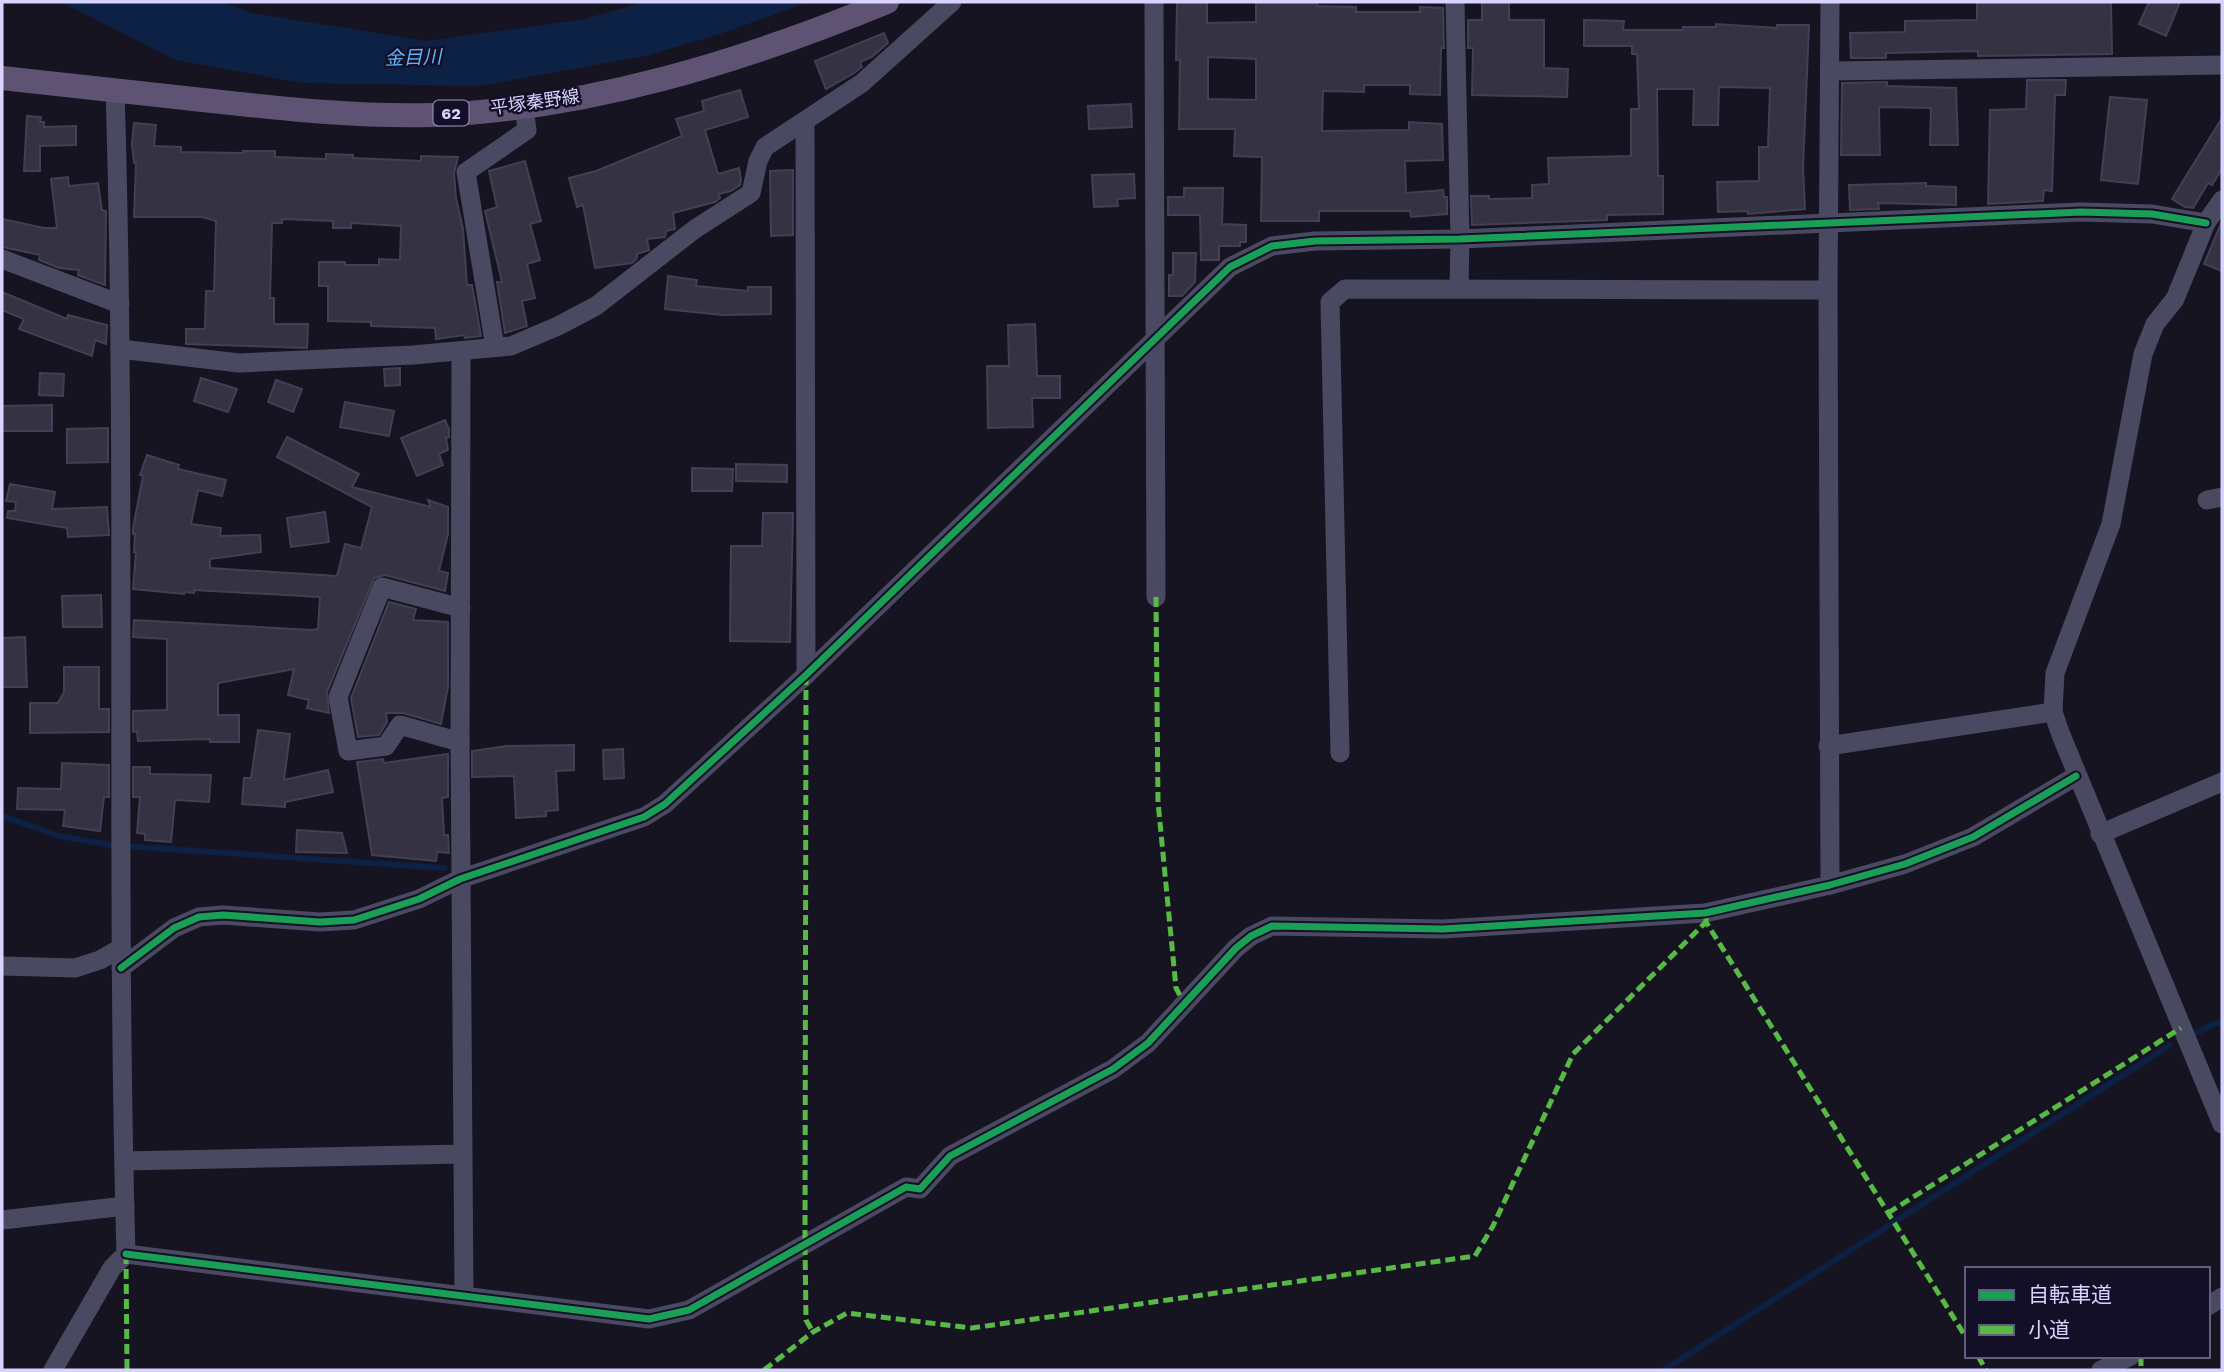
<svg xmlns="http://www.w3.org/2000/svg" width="2224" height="1372" font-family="'Work Sans','Noto Sans JP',sans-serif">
<rect width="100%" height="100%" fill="#161421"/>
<polygon fill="#0d2144" points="61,2 222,2 252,13 426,41 580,20 645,2 809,2 720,34 645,56 479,86 302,83 176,60"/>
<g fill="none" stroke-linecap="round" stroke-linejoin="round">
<g stroke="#0d2144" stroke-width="6">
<polyline points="2,816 60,836 110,845 444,868"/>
<polyline points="2195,1033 2222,1021"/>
<polyline points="1664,1370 2170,1045"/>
</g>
</g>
<g fill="#343243" stroke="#433f54" stroke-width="2" fill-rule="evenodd">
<path d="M1177 2H1207V23L1256 22V2H1317V6L1356 7V12H1420V7L1443 8 1444 48H1441L1440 95 1410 94V85H1364V92L1323 91 1322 131 1409 130V122L1442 124 1443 160 1405 161 1406 193 1443 190 1444 197H1447V214L1411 217 1410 211H1319V221H1261L1262 157 1234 156 1235 129H1179L1180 60H1176ZM1208 57 1256 59V100L1208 99Z"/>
<polygon points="1482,2 1509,2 1509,20 1544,20 1544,68 1568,69 1567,97 1472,95 1473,48 1468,48 1468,20 1482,20"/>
<polygon points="1977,2 2111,2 2112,54 1978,56 1978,51 1886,53 1886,58 1851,58 1850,33 1905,32 1905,21 1977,20"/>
<polygon points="2149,2 2180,2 2166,36 2139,24"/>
<polygon points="1584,20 1624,21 1623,30 1683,30 1683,27 1716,27 1716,24 1777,28 1777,25 1809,25 1803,168 1805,209 1748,214 1747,211 1718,212 1717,182 1759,181 1759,147 1768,147 1770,88 1719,87 1718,125 1693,125 1694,89 1657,89 1658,176 1663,176 1663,214 1607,215 1607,220 1472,225 1471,196 1489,196 1489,199 1532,198 1532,185 1549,184 1548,158 1631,156 1631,109 1639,109 1637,54 1632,54 1632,46 1584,46"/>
<polygon points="884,33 888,43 872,57 860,62 862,67 854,73 826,89 815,61"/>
<polygon points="2027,80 2066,80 2065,95 2055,95 2052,191 2044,190 2043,201 1988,204 1990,110 2026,109"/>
<polygon points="1887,82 1887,86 1956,88 1958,145 1930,145 1931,108 1879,107 1880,155 1841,155 1842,83"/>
<polygon points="740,90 748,117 705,130 718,174 739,168 741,179 740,185 731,191 719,194 720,198 715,202 673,213 675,229 666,231 665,237 647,239 649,250 637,254 637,258 632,263 595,268 583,205 577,207 569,178 596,171 682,136 676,119 704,111 702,101"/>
<polygon points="2110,97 2147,100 2138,184 2101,180"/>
<polygon points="1131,104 1132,127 1089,129 1088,106"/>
<polygon points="27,116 41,117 40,122 44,122 44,127 76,126 76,145 40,146 40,171 24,171"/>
<polygon points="2222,118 2222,169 2212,185 2208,183 2193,208 2185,207 2172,199"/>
<polygon points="134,123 156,125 154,146 181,147 181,152 243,153 243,151 275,151 275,157 326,159 326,154 353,155 353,158 421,161 421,156 458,157 454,173 456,198 463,229 467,285 472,285 481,336 465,338 464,335 436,339 435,328 371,326 371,322 328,321 328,286 319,286 319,262 345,262 345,265 379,265 379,259 400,260 401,226 351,223 351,228 333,228 333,221 282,219 282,223 272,223 270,298 274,298 274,324 308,324 307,348 186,344 186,329 205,329 206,291 214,291 216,221 202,217 134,217 136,163 134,163 132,144"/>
<polygon points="525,161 541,221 530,224 540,260 527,264 535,298 522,301 527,326 505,333 497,282 502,282 485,211 497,207 489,171"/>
<polygon points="793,170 793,235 771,236 770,171"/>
<polygon points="1134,174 1135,198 1117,199 1118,206 1094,207 1092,175"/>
<polygon points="68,177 69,186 98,183 102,210 106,211 105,285 78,275 79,270 59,268 39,260 40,255 2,247 2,219 44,228 57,228 51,179"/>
<polygon points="1926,183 1926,186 1956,187 1956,205 1878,203 1879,209 1850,210 1849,185"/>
<polygon points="1184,188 1223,188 1222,224 1246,225 1246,242 1240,242 1240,246 1219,246 1219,260 1201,260 1200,215 1168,215 1168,197 1184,197"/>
<polygon points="2222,221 2222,271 2204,264"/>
<polygon points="1173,253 1196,253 1195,282 1182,296 1169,296 1169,275 1173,275"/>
<polygon points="668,276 697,280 696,286 748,291 748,287 771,287 771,314 723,315 665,309"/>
<polygon points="2,292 67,319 68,315 107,325 106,344 95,340 92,356 19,329 24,319 2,310"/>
<polygon points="1035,324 1037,376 1060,376 1060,398 1032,398 1033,427 988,428 987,366 1009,366 1008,325"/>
<polygon points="400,368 400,385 385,386 384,369"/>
<polygon points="40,373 64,374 63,396 39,395"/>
<polygon points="201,378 237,389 228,412 194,401"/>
<polygon points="276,380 302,389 293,412 268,402"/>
<polygon points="345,402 394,411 389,436 340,427"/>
<polygon points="52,405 52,431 2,431 2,406"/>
<polygon points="445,420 449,429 449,437 446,438 448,450 439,454 443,465 417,476 401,438"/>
<polygon points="108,428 108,462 67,463 67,429"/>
<polygon points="287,437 359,474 352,487 431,507 428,500 448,507 448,534 439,571 448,573 445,591 385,575 374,578 327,692 329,713 307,708 309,700 288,695 294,669 218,683 218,715 239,715 239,742 210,742 210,739 138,741 137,731 133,732 133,711 167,710 167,639 133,637 134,620 312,630 318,629 320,597 194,590 194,593 184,592 184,594 133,589 136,552 134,552 135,534 133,534 133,528 143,476 140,475 147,455 179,465 178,469 226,480 222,496 198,490 191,524 221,528 220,536 260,535 261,552 210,559 210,568 337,576 345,544 361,548 372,507 277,457"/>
<polygon points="736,464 787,465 787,482 736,481"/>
<polygon points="692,468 733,469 732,491 692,491"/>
<polygon points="10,484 55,492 52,509 107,507 109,535 68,537 67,528 7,518 8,511 15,511 16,502 6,501"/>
<polygon points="325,512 329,542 291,547 287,518"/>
<polygon points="763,513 793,513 790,642 730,641 731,546 762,546"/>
<polygon points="101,595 102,627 63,627 62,596"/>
<polygon points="389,602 416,609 413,620 448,622 448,687 441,724 403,713 386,713 387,722 379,735 358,737 351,698"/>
<polygon points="25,637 27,687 2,687 2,638"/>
<polygon points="64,667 99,667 99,709 109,709 109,732 30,733 30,703 58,703 64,692"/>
<polygon points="258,730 290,734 284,780 328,770 333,792 285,802 285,807 242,804 244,778 251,778"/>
<polygon points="574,745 574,770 556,771 558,810 546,811 546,816 516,818 514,776 472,777 472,751 507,746"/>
<polygon points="623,749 624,778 604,779 603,750"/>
<polygon points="448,754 448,797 442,798 444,835 448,835 449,853 437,852 436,861 372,855 357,762 383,759 384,763"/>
<polygon points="62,763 109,765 109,797 104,797 100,831 63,826 65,810 17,809 18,788 61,789"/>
<polygon points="133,767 150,767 150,774 211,775 209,802 175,800 171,842 145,840 145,834 137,833 140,797 133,797"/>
<polygon points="297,830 342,833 347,853 296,852"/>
</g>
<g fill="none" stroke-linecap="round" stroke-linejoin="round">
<g stroke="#4a4962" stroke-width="19">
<polyline points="1154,2 1156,597"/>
<polyline points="1455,2 1460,239 1459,288"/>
<polyline points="1830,71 2222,65"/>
<polyline points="805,121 806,675"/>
<polyline points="2222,200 2206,223 2175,299 2155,324 2143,354 2111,524 2055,673 2053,712 2061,735 2222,1124"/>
<polyline points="2,259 120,304"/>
<polyline points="495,347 466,172 527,130 524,106"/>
<polyline points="120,349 239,363 413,355 511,346 558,326 596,306 695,229 751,193 758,161 765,147 862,83 952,2"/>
<polyline points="461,351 460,742 464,1296"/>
<polyline points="2207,500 2222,497"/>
<polyline points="460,742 400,725 386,746 348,751 338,697 382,587 461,608"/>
<polyline points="1828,746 2053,712"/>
<polyline points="1340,753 1330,302 1345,289 1828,290"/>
<polyline points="2100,834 2222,782"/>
<polyline points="1830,885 1828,290 1830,2"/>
<polyline points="2,966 75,968 100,960 121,948"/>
<polyline points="121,968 174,928 199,917 223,915 320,922 354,920 419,899 460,879 644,817 665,804 806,675 1230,267 1272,246 1315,241 1460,239 2081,212 2152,214 2206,223"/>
<polyline points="124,1161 463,1154"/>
<polyline points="2,1220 125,1206"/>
<polyline points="126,1254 649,1319 689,1310 906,1187 920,1189 950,1156 1113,1069 1148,1043 1236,948 1251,936 1272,926 1443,929 1705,913 1830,885 1905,864 1973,837 2076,776"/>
<polyline points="2208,1306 2222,1297"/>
<path d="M53 1370 112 1268 126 1254C115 866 127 478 115 90"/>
<polyline points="2101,1370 2131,1356"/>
</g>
<path stroke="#5e5373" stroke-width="24" d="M2 78C72 85 142 93 212 101 285 109 359 117 433 115 589 109 744 61 887 2"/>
<g stroke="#58b947" stroke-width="5" stroke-dasharray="10 5" stroke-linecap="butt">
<polyline points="1156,597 1158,802 1176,988 1184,1003"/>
<polyline points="806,675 805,1244 806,1320 813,1332"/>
<polyline points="1706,917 1706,922 1967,1339"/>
<polyline points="1888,1213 2181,1028"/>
<polyline points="126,1254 127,1370"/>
<polyline points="1978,1356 1986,1370"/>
<polyline points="2141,1356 2141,1370"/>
<polyline points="764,1370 813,1332 847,1313 972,1328 1475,1256 1493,1226 1573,1054 1706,922"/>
</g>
<g stroke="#130f26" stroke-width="11">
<g id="cycleway">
<polyline points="121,968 174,928 199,917 223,915 320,922 354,920 419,899 460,879 644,817 665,804 806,675 1230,267 1272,246 1315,241 1460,239 2081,212 2152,214 2206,223"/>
<polyline points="126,1254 649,1319 689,1310 906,1187 920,1189 950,1156 1113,1069 1148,1043 1236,948 1251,936 1272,926 1443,929 1705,913 1830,885 1905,864 1973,837 2076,776"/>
</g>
</g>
<use href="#cycleway" stroke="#1a9f57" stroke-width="7"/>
</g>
<g text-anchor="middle" stroke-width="5" stroke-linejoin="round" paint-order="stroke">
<rect fill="#130f26" stroke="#9e99be" stroke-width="2" x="433.5" y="100.5" width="35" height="25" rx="5"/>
<g font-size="16" font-weight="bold" fill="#d9d4ff">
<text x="451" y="119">62</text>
</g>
<g font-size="18" fill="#d9d4ff" stroke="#130f26">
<text transform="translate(535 102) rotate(-8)" y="6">平塚秦野線</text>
</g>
<g font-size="19" font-style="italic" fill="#62b6ff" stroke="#130f26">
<text transform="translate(413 57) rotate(-2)" y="7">金目川</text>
</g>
</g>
<rect width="2224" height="1372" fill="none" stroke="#d9d4ff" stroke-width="7"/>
<rect x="1965" y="1267" width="245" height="91" fill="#130f26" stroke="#625e7d" stroke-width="2"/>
<rect x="1979" y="1290" width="35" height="10" fill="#1a9f57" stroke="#625e7d" stroke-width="2"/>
<text x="2028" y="1302" font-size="21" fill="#d9d4ff">自転車道</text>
<rect x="1979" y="1325" width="35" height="10" fill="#58b947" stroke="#625e7d" stroke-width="2"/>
<text x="2028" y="1337" font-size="21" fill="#d9d4ff">小道</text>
</svg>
